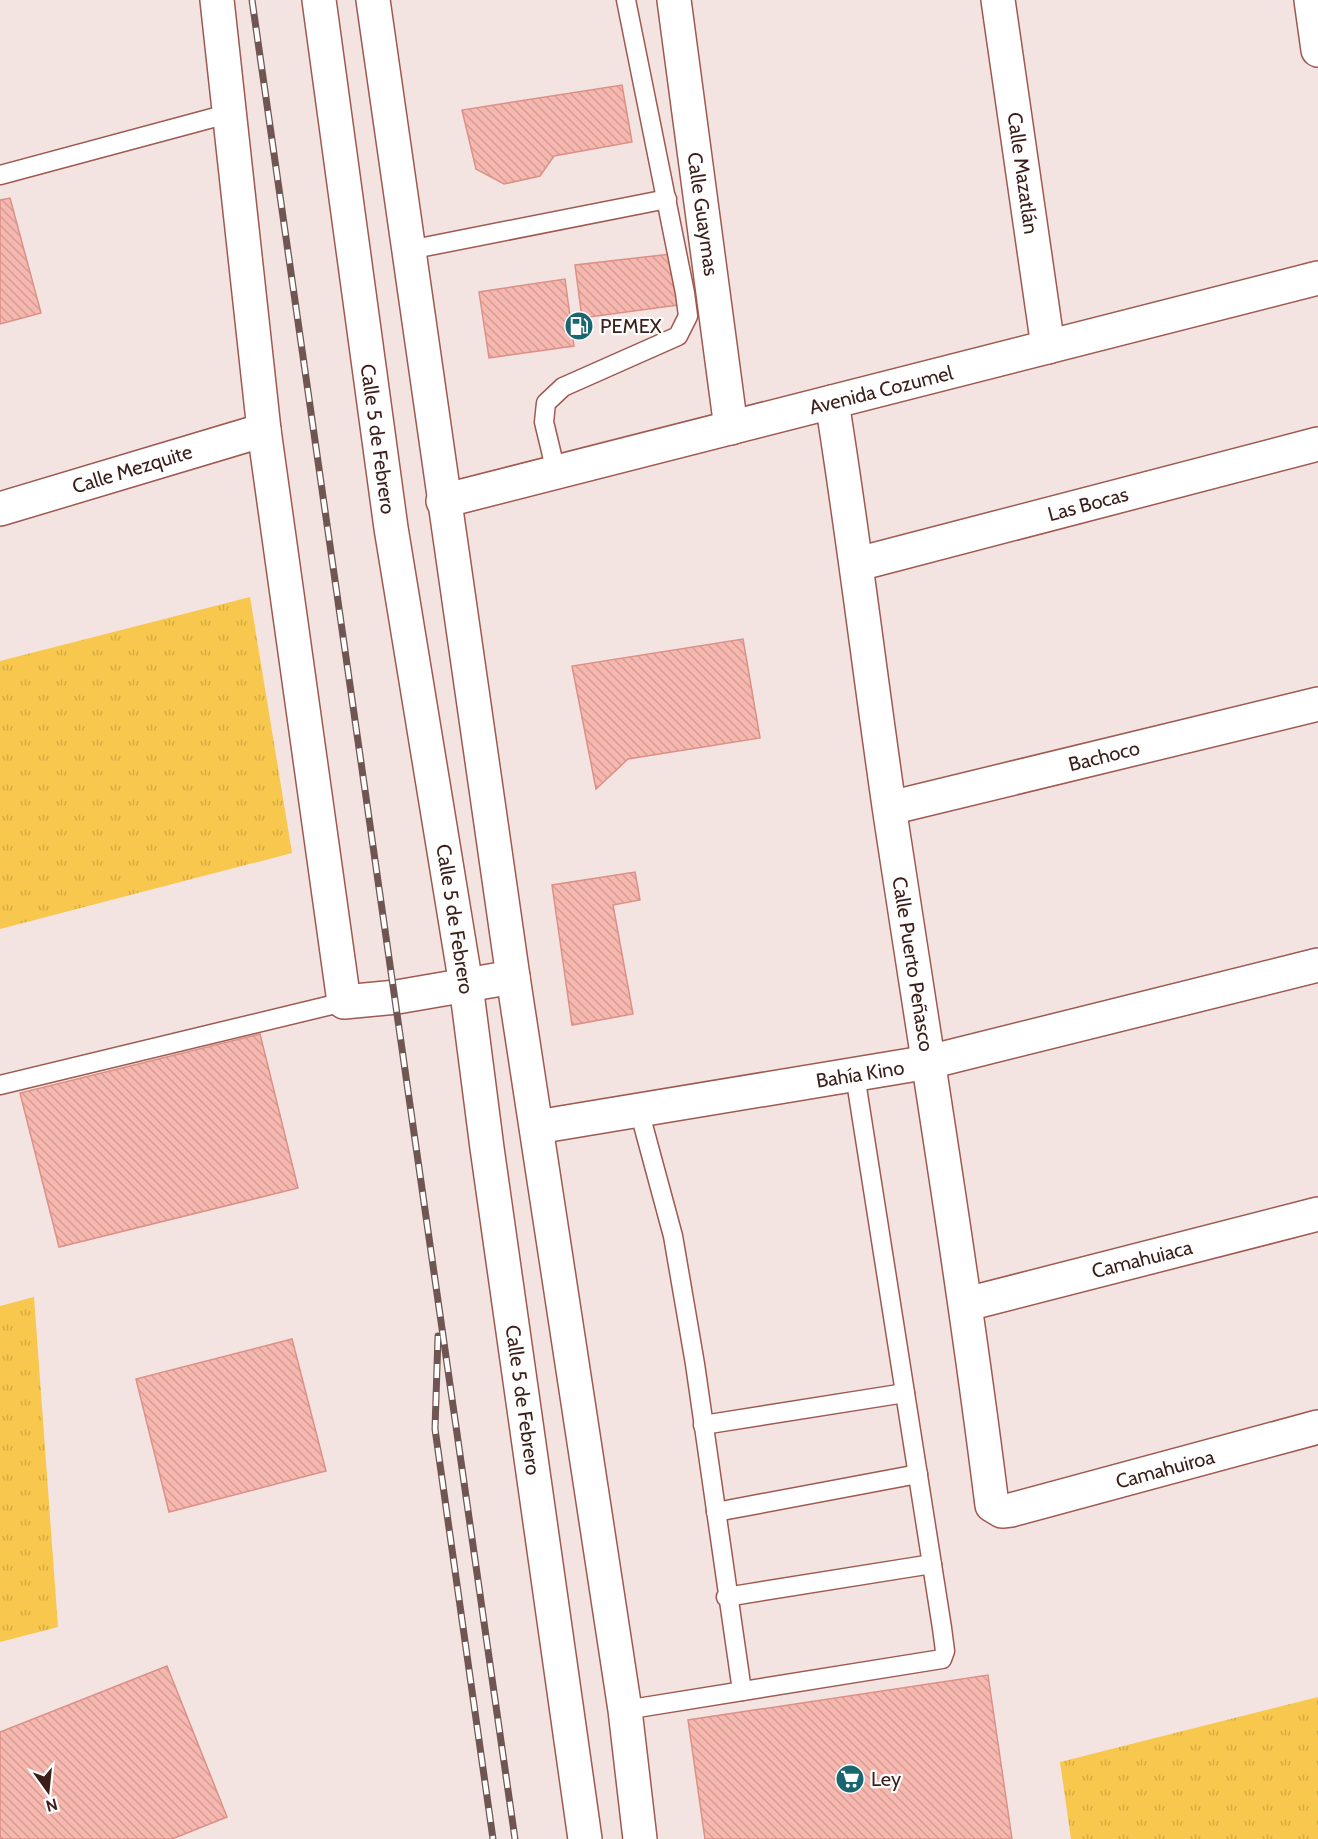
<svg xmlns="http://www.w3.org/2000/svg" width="1318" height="1839" font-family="Cabin,sans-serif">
<defs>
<pattern id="grass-tufts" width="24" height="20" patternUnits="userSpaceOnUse" patternTransform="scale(1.5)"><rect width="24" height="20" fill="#f7c84d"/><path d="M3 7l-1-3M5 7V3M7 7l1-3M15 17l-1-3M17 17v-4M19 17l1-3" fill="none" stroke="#d5ab43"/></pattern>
<pattern id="building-back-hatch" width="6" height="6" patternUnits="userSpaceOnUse" patternTransform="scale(1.5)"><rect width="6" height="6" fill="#f6b7af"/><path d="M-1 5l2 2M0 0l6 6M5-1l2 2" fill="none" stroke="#d49d96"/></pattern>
</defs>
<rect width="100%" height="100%" fill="#f4e4e1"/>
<g fill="url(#grass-tufts)">
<polygon points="250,597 292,853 0,929 0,661"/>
<polygon points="34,1297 58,1627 0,1642 0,1306"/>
<polygon points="1318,1697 1318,1839 1071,1839 1060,1762"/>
</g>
<g fill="url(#building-back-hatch)" stroke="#db9187" stroke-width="1.5">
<polygon points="622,85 632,142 554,156 540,176 504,184 476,169 462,110"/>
<polygon points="10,198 41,313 0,324 0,200"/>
<polygon points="671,254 678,305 582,318 575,265"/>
<polygon points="565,279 574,346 489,358 479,292"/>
<polygon points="743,639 760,738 628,759 596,789 572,666"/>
<polygon points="635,872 640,900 613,905 633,1014 572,1025 552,885"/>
<polygon points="260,1034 298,1188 59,1247 20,1093"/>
<polygon points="292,1339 326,1471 169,1512 136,1379"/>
<polygon points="167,1666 227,1817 172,1839 0,1839 0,1732"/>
<polygon points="988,1675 1012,1839 705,1839 688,1720"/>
</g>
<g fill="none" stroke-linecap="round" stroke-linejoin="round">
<g stroke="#9e5951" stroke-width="21">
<g id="lane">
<polyline points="0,175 231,113"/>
<polyline points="409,250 667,199"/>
<polyline points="556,472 544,422 546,403 563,387 678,336 688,316 685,293 626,0"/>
<polyline points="0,1085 344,1002"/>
<polyline points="639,1110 673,1236 695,1364 742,1691"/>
<polyline points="703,1425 905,1393"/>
<polyline points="716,1512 918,1474"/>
<polyline points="726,1597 932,1564"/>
<polyline points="625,1710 942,1659 945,1651 942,1628 855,1075"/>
</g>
</g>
<g stroke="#9e5951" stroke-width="36">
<g id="street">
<polyline points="217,0 264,430 344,1002 397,997 513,977"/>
<polyline points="674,0 731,428"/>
<polyline points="998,0 1048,347"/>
<polyline points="1311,0 1318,50"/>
<path d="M832 402C854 539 870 676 890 813 925 1044 963 1274 992 1505L1002 1511 1011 1510 1318 1427"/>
<polyline points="443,501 1318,278"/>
<polyline points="0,509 264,430"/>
<polyline points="858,564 1318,444"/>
<polyline points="890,808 1318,704"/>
<polyline points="537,1127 929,1062 1318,965"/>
<polyline points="967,1304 1318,1214"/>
</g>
</g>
<g stroke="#9e5951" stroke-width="36">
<g id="primary">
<polyline points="319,0 391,528 466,985 487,1148 585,1839"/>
<polyline points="373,0 513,977 625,1710 640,1839"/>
</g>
</g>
<use href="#lane" stroke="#fff" stroke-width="18"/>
<use href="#street" stroke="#fff" stroke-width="33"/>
<use href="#primary" stroke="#fff" stroke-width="33"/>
<g stroke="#705652" stroke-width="7">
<g id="rail">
<polyline points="252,0 515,1839"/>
<polyline points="438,1336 435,1429 493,1839"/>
</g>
</g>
<use href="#rail" stroke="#fff" stroke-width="4.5" stroke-dasharray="14" stroke-linecap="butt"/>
</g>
<defs>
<g id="fuel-disc" transform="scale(1.5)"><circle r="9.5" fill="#1a6670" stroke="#fff"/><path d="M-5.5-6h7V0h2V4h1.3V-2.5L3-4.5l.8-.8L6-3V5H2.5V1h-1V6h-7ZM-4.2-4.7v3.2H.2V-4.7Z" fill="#fff"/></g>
<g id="supermarket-disc" transform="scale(1.5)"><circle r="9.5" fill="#1a6670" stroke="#fff"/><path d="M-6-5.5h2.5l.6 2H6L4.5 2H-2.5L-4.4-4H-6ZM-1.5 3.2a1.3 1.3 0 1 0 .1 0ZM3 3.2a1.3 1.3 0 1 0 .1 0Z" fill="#fff"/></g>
</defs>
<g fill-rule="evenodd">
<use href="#fuel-disc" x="579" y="326"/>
<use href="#supermarket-disc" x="850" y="1779"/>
</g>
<g text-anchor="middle" stroke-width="4.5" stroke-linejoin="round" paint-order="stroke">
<g font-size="20" fill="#3b1e1a" stroke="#fff">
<text transform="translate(1023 173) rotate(82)" y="7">Calle Mazatlán</text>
<text transform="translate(703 214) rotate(82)" y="7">Calle Guaymas</text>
<text transform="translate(881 390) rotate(-14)" y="7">Avenida Cozumel</text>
<text transform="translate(378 439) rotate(82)" y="7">Calle 5 de Febrero</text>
<text transform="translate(132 469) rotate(-17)" y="7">Calle Mezquite</text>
<text transform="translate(1088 504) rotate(-15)" y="7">Las Bocas</text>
<text transform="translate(1104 756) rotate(-14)" y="7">Bachoco</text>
<text transform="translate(455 919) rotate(81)" y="7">Calle 5 de Febrero</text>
<text transform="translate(913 964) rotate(81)" y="7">Calle Puerto Peñasco</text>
<text transform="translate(860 1074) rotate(-9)" y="7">Bahía Kino</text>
<text transform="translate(1142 1259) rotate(-14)" y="7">Camahuiaca</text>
<text transform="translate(523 1400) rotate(82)" y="7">Calle 5 de Febrero</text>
<text transform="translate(1165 1469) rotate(-15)" y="7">Camahuiroa</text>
</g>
<g font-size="20" fill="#3b1e1a" stroke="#fff" text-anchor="start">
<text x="600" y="333">PEMEX</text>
<text x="871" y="1786">Ley</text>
</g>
</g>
<g transform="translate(48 1791) rotate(165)" stroke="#ffffff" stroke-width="4.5" paint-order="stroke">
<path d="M0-4.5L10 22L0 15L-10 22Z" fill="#3b1e1a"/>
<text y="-9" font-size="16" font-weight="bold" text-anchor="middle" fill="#3b1e1a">N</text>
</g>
</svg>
